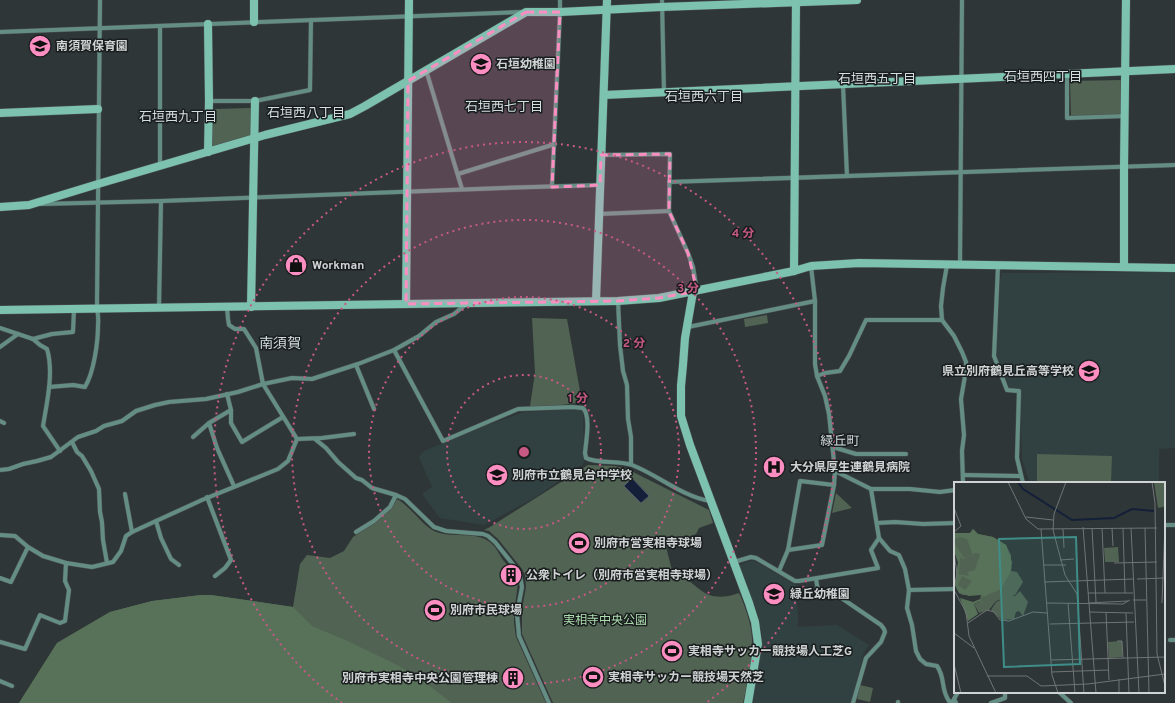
<svg xmlns="http://www.w3.org/2000/svg" width="1175" height="703" font-family="Overpass,'Noto Sans JP',sans-serif">
<rect width="100%" height="100%" fill="#2f3637"/>
<g fill="#314142">
<polygon points="1175,272 1175,448 1159,449 1159,483 1030,483 1022,459 1020,390 1009,388 996,354 998,290 1002,273"/>
<polygon points="554,410 583,410 584,463 536,497 484,525 440,518 422,494 432,487 419,457 424,451 490,424 525,412"/>
<polygon points="753,560 800,587 797,602 798,617 798,627 837,625 869,645 864,652 851,703 751,703 762,635 758,615 739,565"/>
</g>
<g fill="#516352">
<polygon points="1122,80 1122,115 1071,116 1070,81"/>
<polygon points="251,108 250,137 212,147 214,109"/>
<polygon points="767,315 768,323 745,327 744,319"/>
<path d="M532 318 567 319 582 402C564 405 548 407 530 406L535 373Z"/>
<polygon points="1037,454 1112,456 1111,483 1037,483"/>
<path d="M588 465 615 466 627 469 709 510 713 523 699 528 696 534 666 547 674 578C689 576 693 586 705 593 716 599 728 597 739 593L741 597C745 607 749 618 751 629 755 653 748 680 743 703H553L522 634V609L526 587 525 575 522 569 498 539 489 531 484 530 490 527Z"/>
<polygon points="836,493 852,508 832,513"/>
<path d="M397 499C411 507 421 524 434 531 451 539 476 530 491 543 496 547 499 554 503 560 509 567 516 574 518 583L514 613V623L516 637 546 703H19L57 643 110 612 152 601 201 595H211L293 607 300 564 307 555 330 558 344 551 353 537 375 522 391 509Z"/>
<polygon points="860,685 873,688 870,702 857,699"/>
</g>
<polygon fill="#587259" points="201,595 211,595 293,607 312,626 350,642 397,665 427,684 452,703 19,703 57,643 110,612 152,601"/>
<polygon fill="#142039" stroke="#4c5668" points="632,478 649,496 641,503 624,486"/>
<g fill="none" stroke-linecap="round" stroke-linejoin="round">
<g stroke="#4c5253" stroke-width="5">
<g id="street">
<polyline points="662,0 664,92"/>
<polyline points="160,26 160,165"/>
<polyline points="0,32 521,12"/>
<polyline points="426,70 462,189"/>
<polyline points="1067,74 1067,118 1125,116"/>
<polyline points="843,85 847,176"/>
<polyline points="209,101 255,101 310,90 311,20"/>
<polyline points="458,174 555,144"/>
<polyline points="669,182 1175,165"/>
<polyline points="552,187 560,12 560,0"/>
<polyline points="41,204 161,201 503,188 600,185"/>
<polyline points="669,211 688,253 693,267 697,291"/>
<polyline points="599,214 669,211 670,154 602,155"/>
<polyline points="947,265 943,288 941,306 942,320 954,336 962,352 966,362 966,370 961,399 964,435 962,451 963,483"/>
<polyline points="960,265 962,0"/>
<polyline points="998,266 994,356 1007,390 1019,391 1017,458 1023,483"/>
<polyline points="618,301 620,345 623,371 627,385 628,419 631,437 631,464"/>
<polyline points="227,307 228,319 229,325 235,329 244,329 256,348 263,384 297,439 322,438 354,434"/>
<polyline points="159,308 161,201"/>
<polyline points="688,327 815,301"/>
<path d="M0 328 33 339 40 345 47 349C54 372 47 402 43 426L60 451"/>
<polyline points="33,339 52,334 73,332 74,309"/>
<polyline points="0,347 18,334"/>
<path d="M394 350 443 441 518 409 572 407 583 408C591 416 586 441 585 453L586 458C596 464 619 460 632 465 658 475 683 497 710 501"/>
<polyline points="356,365 374,409"/>
<polyline points="817,376 825,373 840,371 849,356 866,320 942,320"/>
<path d="M49 387 73 385 85 387C94 372 98 342 98 325 99 318 97 310 97 303L100 0"/>
<polyline points="227,394 231,410 231,423 242,442 283,417"/>
<polyline points="231,410 209,423 217,448 234,486"/>
<polyline points="0,421 4,423"/>
<polyline points="193,437 209,423"/>
<polyline points="315,439 326,448 338,462 356,478 362,480 372,488 396,495 405,499 434,527 446,531 483,534 488,536 495,542 515,567 520,576 522,587 517,614 519,636 549,703"/>
<polyline points="72,442 77,452 82,456 91,471 99,489 100,512 102,522 103,540 107,563"/>
<polyline points="833,447 856,454 906,454"/>
<polyline points="0,470 9,469 23,464 37,461 51,457 78,437 96,431 104,426 122,421 136,411 155,405 169,402 206,399 238,392 263,384 292,378 312,379 358,364 394,350 419,336 436,322 454,314 465,305"/>
<path d="M835 471 871 489 879 538 890 551 899 555 905 569 909 590 907 608 912 625 916 651 920 659 926 664 937 666C946 679 940 688 949 701L956 703 954 699 958 692"/>
<polyline points="963,475 1021,476"/>
<polyline points="871,489 910,489 940,492 955,490"/>
<polyline points="125,494 132,532"/>
<polyline points="207,497 231,560 225,568 215,576"/>
<polyline points="156,521 161,538 171,559 179,565"/>
<polyline points="877,523 895,522 923,524 955,523"/>
<polyline points="1164,525 1175,525"/>
<polyline points="356,532 374,521 390,507 396,495"/>
<polyline points="0,535 15,536 28,547 43,556 66,563 92,567 113,562 121,551 126,536 132,532 202,500 278,469 288,461 297,439"/>
<polyline points="788,550 822,545 834,485 835,471 829,414 825,396 817,376 815,364 815,301 811,266"/>
<polyline points="734,562 751,557 756,558 795,581 799,581 878,568 871,550 879,538"/>
<polyline points="779,571 788,550 800,481 834,485"/>
<polyline points="0,578 11,582 28,547"/>
<polyline points="816,579 819,596 826,595 837,595 881,625 884,629 885,632 881,642 866,658 853,703"/>
<polyline points="909,590 955,589"/>
<polyline points="1170,640 1175,640"/>
<polyline points="0,642 25,649 40,615 60,623 65,621 69,590 65,581 66,563"/>
<polyline points="0,681 12,686"/>
<polyline points="1060,692 1060,693 1071,703"/>
<polyline points="898,703 898,702"/>
<polyline points="991,703 1005,698 1005,692"/>
</g>
</g>
<g stroke="#4c5253" stroke-width="9">
<g id="secondary">
<polyline points="254,0 254,22"/>
<polyline points="604,95 1175,69"/>
<polyline points="0,113 98,109"/>
<polyline points="208,152 209,101 208,24"/>
<polyline points="0,207 29,205 98,184 265,135 350,114 365,106 526,12 560,12 661,7 857,0"/>
<polyline points="1124,267 1124,167 1126,0"/>
<polyline points="794,271 796,0"/>
<polyline points="693,292 685,338 683,365 681,386 681,416 690,445 749,603 755,622 758,644 748,703"/>
<polyline points="596,301 607,0"/>
<polyline points="406,304 409,0"/>
<polyline points="251,307 255,101"/>
<polyline points="0,310 618,301 659,298 794,271 811,266 859,263 1175,268"/>
</g>
</g>
<use href="#street" stroke="#648e83" stroke-width="4"/>
<use href="#secondary" stroke="#7dc1af" stroke-width="8"/>
</g>
<path fill="#fd8ec1" fill-opacity="0.2" stroke="#fd8ec1" stroke-width="3" stroke-dasharray="8 5" stroke-linejoin="round" d="M526 12H560L552 187 600 185 601 155 670 154 669 211 688 253 697 291 659 298 618 301 406 304 408 81Z"/>
<g fill="none" stroke="#c75985" stroke-width="2" stroke-dasharray="2 4">
<circle cx="524" cy="452" r="77"/>
<circle cx="524" cy="452" r="155"/>
<circle cx="524" cy="452" r="232"/>
<path d="M342 703A310 310 0 1 1 706 703"/>
</g>
<defs>
<g id="school-disc" transform="scale(1.15)"><circle r="9.5" fill="#fd8ec1" stroke="#191d1d"/><path d="M0-5L7-2L0 1L-7-2ZM-4 1L0 2.5L4 1V4Q0 6-4 4Z" fill="#111"/></g>
<g id="shop-disc" transform="scale(1.15)"><circle r="9.5" fill="#fd8ec1" stroke="#191d1d"/><path d="M-5-2.5h2.3a2.7 3.5 0 0 1 5.4 0H5L5.5 6h-11ZM-1.5-2.5h3a1.5 2.3 0 0 0-3 0Z" fill="#111"/></g>
<g id="hospital-disc" transform="scale(1.15)"><circle r="9.5" fill="#fd8ec1" stroke="#191d1d"/><path d="M-5-5h3v3.5h4V-5h3V5h-3V1.5h-4V5h-3Z" fill="#111"/></g>
<g id="stadium-disc" transform="scale(1.15)"><circle r="9.5" fill="#fd8ec1" stroke="#191d1d"/><path d="M0-5a6.5 5 0 1 0 0 10a6.5 5 0 1 0 0-10ZM-3.5-1.8h7v3.6h-7Z" fill="#111"/></g>
<g id="building-disc" transform="scale(1.15)"><circle r="9.5" fill="#fd8ec1" stroke="#191d1d"/><path d="M-4-6H4V6H1V3H-1V6H-4ZM-2.5-4.3h1.7v1.8h-1.7ZM.8-4.3h1.7v1.8H.8ZM-2.5-1h1.7V.8h-1.7ZM.8-1h1.7V.8H.8Z" fill="#111"/></g>
</defs>
<g fill-rule="evenodd">
<use href="#school-disc" x="40" y="46"/>
<use href="#school-disc" x="481" y="64"/>
<use href="#shop-disc" x="296" y="265"/>
<use href="#school-disc" x="1089" y="371"/>
<use href="#hospital-disc" x="774" y="467"/>
<use href="#school-disc" x="497" y="475"/>
<use href="#stadium-disc" x="579" y="543"/>
<use href="#building-disc" x="511" y="575"/>
<use href="#school-disc" x="774" y="594"/>
<use href="#stadium-disc" x="435" y="610"/>
<use href="#stadium-disc" x="672" y="651"/>
<use href="#stadium-disc" x="593" y="677"/>
<use href="#building-disc" x="513" y="678"/>
</g>
<g text-anchor="middle" stroke-width="3" stroke-linejoin="round" paint-order="stroke">
<g font-size="12" font-weight="bold" fill="#cfd3d4" stroke="#191d1d" text-anchor="start">
<text x="56" y="50">南須賀保育園</text>
<text x="496" y="68">石垣幼稚園</text>
<text x="312" y="269">Workman</text>
<text x="1074" y="375" text-anchor="end">県立別府鶴見丘高等学校</text>
<text x="790" y="471">大分県厚生連鶴見病院</text>
<text x="512" y="479">別府市立鶴見台中学校</text>
<text x="594" y="547">別府市営実相寺球場</text>
<text x="526" y="579">公衆トイレ（別府市営実相寺球場）</text>
<text x="790" y="598">緑丘幼稚園</text>
<text x="450" y="614">別府市民球場</text>
<text x="688" y="655">実相寺サッカー競技場人工芝G</text>
<text x="608" y="681">実相寺サッカー競技場天然芝</text>
<text x="498" y="682" text-anchor="end">別府市実相寺中央公園管理棟</text>
</g>
<g font-size="12" fill="#adddaf" stroke="#191d1d">
<text x="605" y="624">実相寺中央公園</text>
</g>
<g font-size="13" fill="#d5dedf" stroke="#191d1d">
<text x="1043" y="81">石垣西四丁目</text>
<text x="877" y="83">石垣西五丁目</text>
<text x="704" y="101">石垣西六丁目</text>
<text x="504" y="111">石垣西七丁目</text>
<text x="306" y="117">石垣西八丁目</text>
<text x="178" y="121">石垣西九丁目</text>
<text x="840" y="445">緑丘町</text>
</g>
<g font-size="14" fill="#d5dedf" stroke="#191d1d">
<text x="280" y="348">南須賀</text>
</g>
</g>
<g transform="translate(954 482)">
<rect width="211" height="211" fill="#2f3637"/>
<path d="M200 0H211V24L209 25 204 26ZM19 47 24 52 39 55 52 63 57 73V89L63 90 69 100 61 113 42 119 35 128 25 131 20 122 25 120 27 113H9L5 111 1 103 4 80 0 69V51H16ZM164 65 165 80H151L150 66ZM66 109 74 120 69 134 65 129 62 130 60 137 48 138 37 128 42 120 55 114H61ZM168 159V175L155 176 154 160Z" fill="#516352"/>
<path d="M19 47 24 52 39 55 52 63 58 80 57 89 47 107 29 115 27 113 15 114 5 111 1 103 4 80 0 69V51H16ZM6 55 13 57 19 73 10 76 1 62V57ZM21 71 26 72 21 88 13 90 15 94 5 92 6 75 10 77ZM8 94 18 99 11 108 4 103ZM6 116 19 120 26 117 30 123 26 119 20 122 24 132 14 139Z" fill="#587259" fill-rule="evenodd"/>
<path fill="none" stroke="#142039" stroke-width="2" d="M64 0 69 7 118 38 160 36 178 27 200 29"/>
<path fill="none" stroke="#6f7576" stroke-width="1" d="M54 0 72 37 84 47 203 46M198 0 201 21 203 172 211 204M0 26 7 44 0 50M72 35 99 38M129 45 142 211M138 46 142 120M148 46 151 111M158 46 159 64M169 46 171 111M177 46 185 211M191 46 195 211M87 47 98 193 104 211M109 47 110 66M99 48 111 93 123 112 130 211M99 48 100 32 112 0M0 71 3 92 0 106M106 78 120 77M160 81 203 80M90 83H112M183 97 211 96M90 100 179 97M0 108 12 130 15 154 42 211M134 111H179M179 118H192M92 121 169 122 176 118M114 121 121 211M134 121 174 119M208 121 211 43M136 130 179 131M152 130 155 198M172 131 175 211M14 141 33 128 40 130 46 138 55 139 79 130 93 131M96 142 180 140M0 151 20 166M163 159H168L169 176M97 178 211 175M0 182 7 211M97 190 155 188M33 194H73L87 204 134 202 211 192M165 197V211"/>
<path fill="#3f8d88" fill-opacity="0.15" stroke="#3f8d88" stroke-width="2" d="M122 55 126 182 50 185 45 57Z"/>
<rect width="211" height="211" fill="none" stroke="#cfd3d4" stroke-width="2"/>
</g>
<circle cx="524" cy="452" r="6" fill="#c75985" stroke="#191d1d" stroke-width="2"/>
<g font-size="12" text-anchor="middle" font-weight="bold" fill="#c75985" stroke="#191d1d" stroke-width="3" stroke-linejoin="round" paint-order="stroke">
<text x="743" y="237">4 分</text>
<text x="688" y="292">3 分</text>
<text x="634" y="347">2 分</text>
<text x="578" y="402">1 分</text>
</g>
</svg>
